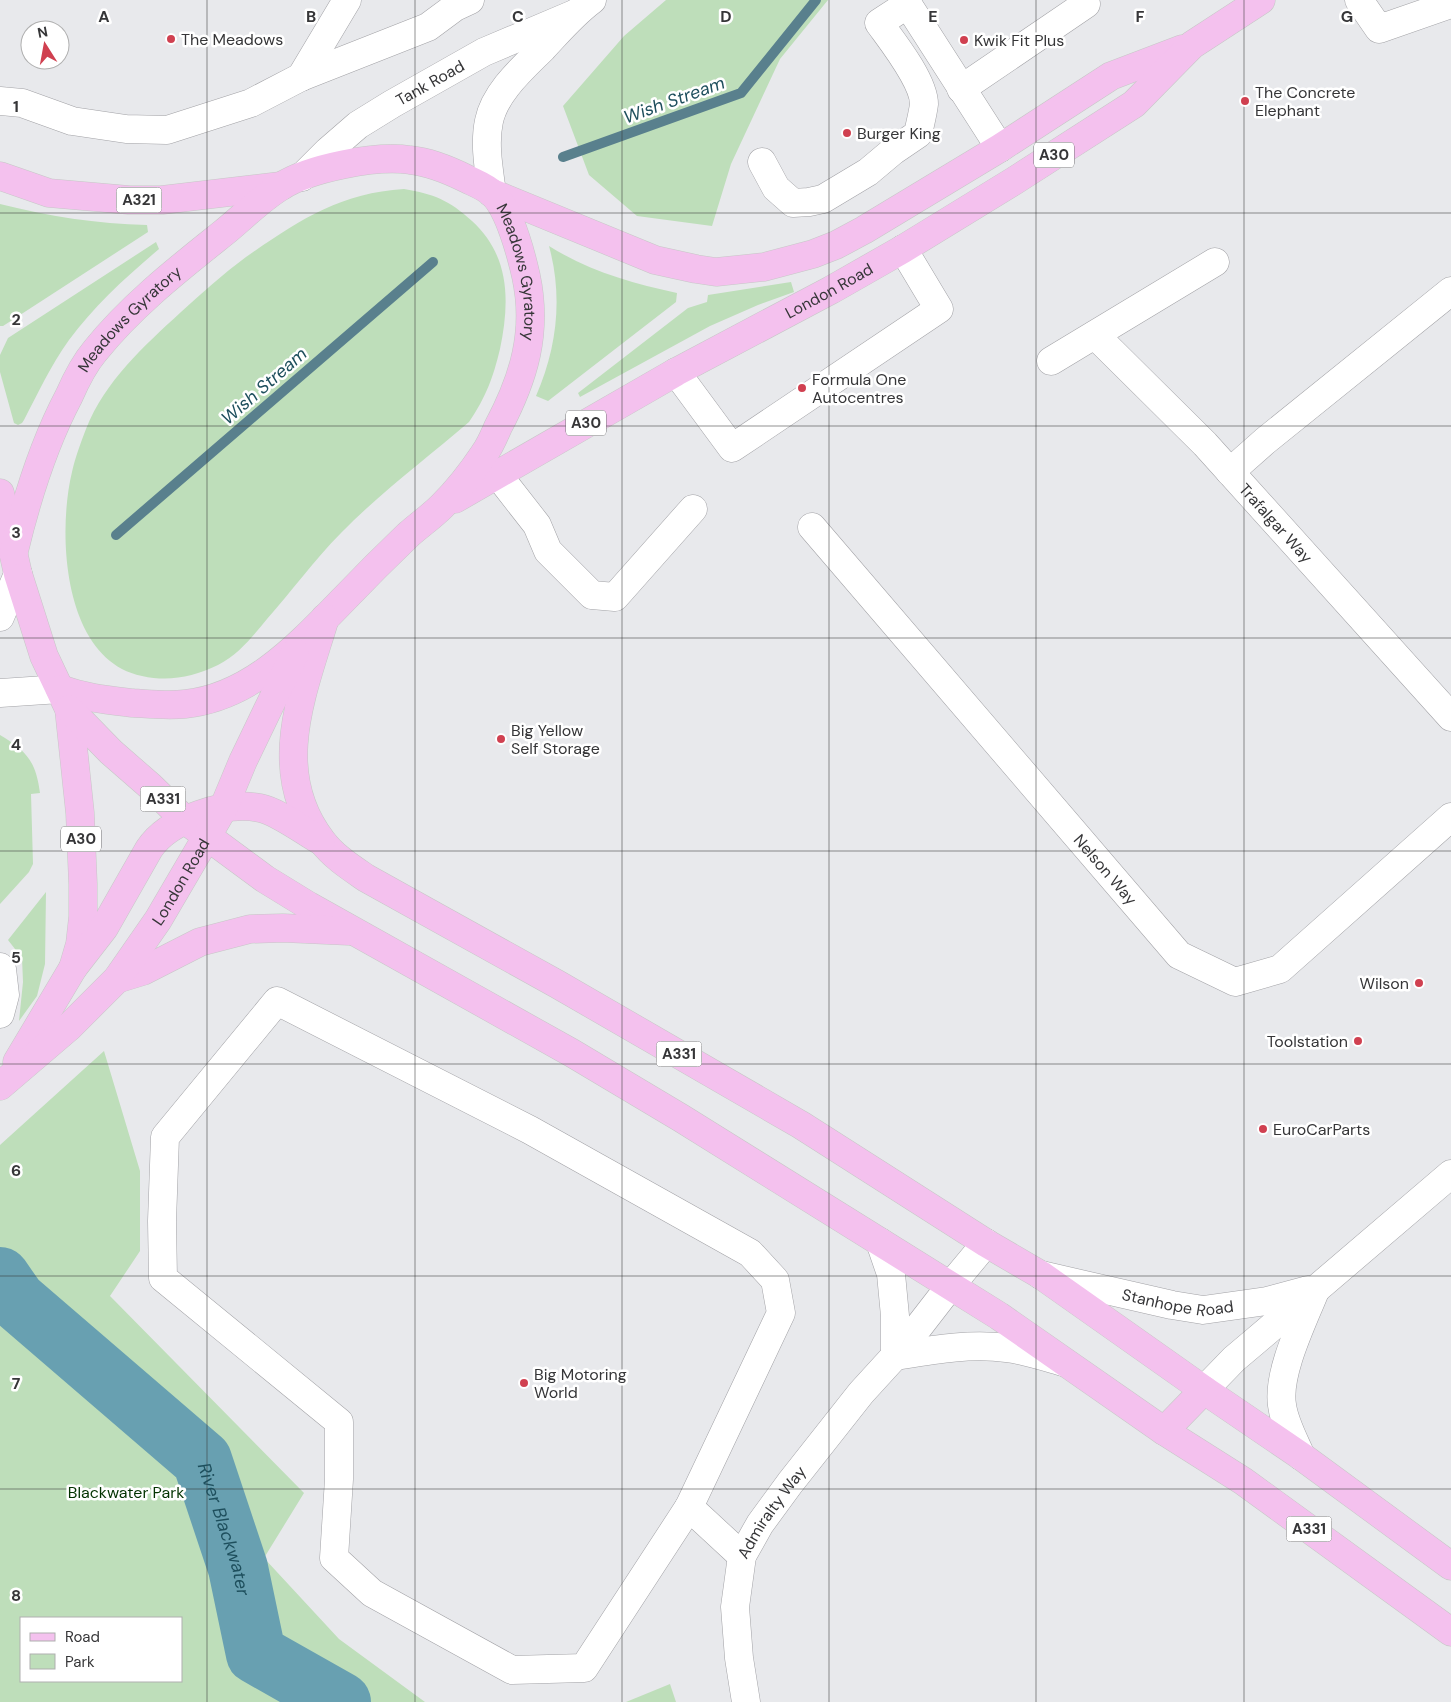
<svg xmlns="http://www.w3.org/2000/svg" width="1451" height="1702" font-family="'DM Sans',sans-serif">
<rect width="100%" height="100%" fill="#e8e9ec"/>
<g fill="#bedeba" fill-rule="evenodd">
<polygon points="666,0 828,0 780,59 731,164 712,226 637,216 589,175 563,106 624,36"/>
<path d="M404 189C434 194 449 200 472 221 510 256 510 301 500 349 493 378 486 397 469 422 426 459 380 493 341 533 314 560 292 591 267 619 252 637 239 654 218 665 193 677 169 682 142 676 63 660 57 534 72 472 75 458 81 442 86 429 105 381 144 346 181 312 202 293 223 274 246 257 298 221 339 193 404 189Z"/>
<path d="M0 204C48 216 97 224 147 225L148 232 3 326H0Z"/>
<path d="M156 242 159 249C126 277 95 305 69 340 51 365 38 393 24 420L22 423 18 425 14 423 0 372V355L8 338Z"/>
<path d="M549 246C589 271 631 283 677 293L676 302 548 401 536 396C557 348 563 297 549 246Z"/>
<polygon points="791,282 794,292 758,305 710,326 580,397 578,393 688,308 707,302 708,295"/>
<path d="M0 735C27 751 36 762 40 793L31 794 33 864 29 872 0 904Z"/>
<polygon points="46,892 45,964 37,996 19,1021 23,982 22,958 8,940"/>
<path d="M104 1051 140 1171V1251L110 1296 304 1493 264 1558 339 1639 425 1702H0V1145ZM21 1618H181V1681H21Z"/>
<polygon points="670,1684 676,1702 626,1702"/>
</g>
<g fill="none" stroke-linecap="round" stroke-linejoin="round">
<g stroke="#59808d" stroke-width="10">
<polyline points="563,157 741,93 816,0"/>
<polyline points="116,535 433,262"/>
</g>
<path stroke="#68a0b1" stroke-width="60" id="s1" d="M0 1277 16 1300 202 1460 238 1568 256 1654 341 1702"/>
<g stroke="#a2a2a6" stroke-width="29">
<g id="minor">
<polyline points="905,0 1000,148"/>
<polyline points="1359,0 1379,29 1451,4"/>
<polyline points="301,77 347,0"/>
<polyline points="961,89 1086,4"/>
<polyline points="0,101 22,103 72,121 126,129 167,130 251,103 301,77 428,27 455,7 470,0"/>
<path d="M762 162 776 188 793 203 809 202 823 199 868 172 893 151 918 134C920 124 923 113 924 104 924 81 892 41 879 23L908 4"/>
<path id="s2" d="M302 177 328 151 358 125 392 104 484 52 574 14"/>
<path d="M492 193C489 170 484 144 489 121 495 92 523 68 543 48 559 31 573 14 592 0"/>
<path id="s3" d="M1095 335 1205 444 1451 717"/>
<polyline points="1051,361 1215,262"/>
<polyline points="676,372 732,448 939,309 903,249"/>
<polyline points="1230,472 1265,441 1451,291"/>
<polyline points="498,475 537,525 548,551 592,595 615,597 693,509"/>
<path id="s4" d="M812 527 1179 955 1235 982 1280 969 1451 817"/>
<polyline points="0,617 18,574"/>
<polyline points="0,693 60,689"/>
<polyline points="0,967 2,969 5,995 0,1014"/>
<polygon points="277,1001 530,1130 750,1253 775,1280 781,1313 689,1507 584,1668 512,1670 372,1593 334,1558 339,1479 339,1422 163,1278 162,1221 165,1137"/>
<polyline points="880,1242 891,1274 895,1316 895,1356"/>
<path id="s5" d="M1041 1275 1172 1305 1203 1310 1267 1301 1308 1290"/>
<path d="M895 1356C932 1350 969 1343 1007 1348 1025 1350 1045 1357 1063 1362"/>
<polyline points="1204,1390 1234,1359 1253,1343 1451,1174"/>
<path d="M1301 1456C1294 1440 1284 1422 1282 1405 1277 1373 1303 1321 1315 1291"/>
<polyline points="689,1507 742,1556"/>
<path id="s6" d="M746 1702 739 1658 735 1607 742 1556 760 1524 790 1483 861 1393 903 1347 951 1285 986 1243"/>
</g>
</g>
<g stroke="#c7c7c7" stroke-width="29">
<g id="major">
<polyline points="0,176 49,193 129,200 162,200 281,186"/>
<polyline points="492,193 655,260 696,269 716,272 764,267 813,254 836,245 864,230 1000,148 1111,76 1182,49"/>
<polyline points="0,493 18,574 44,656 69,709 80,813 83,884 83,917 80,944 73,968"/>
<path id="s7" d="M455 499 676 372 831 290 903 249 1014 181 1134 104 1192 45 1261 0"/>
<path id="s8" d="M14 551C27 497 43 445 69 396 76 380 84 364 95 351 131 306 177 270 222 234 241 219 259 200 280 187 309 168 376 155 410 160 430 162 449 170 467 179 475 183 486 187 493 194 509 209 521 254 526 276 538 332 524 378 498 427 494 436 490 446 484 454 472 472 457 491 442 506 431 517 419 525 408 535 386 556 365 577 344 599 300 644 252 697 185 704 168 706 150 704 133 703 107 700 85 698 60 689"/>
<path d="M325 618C303 692 268 771 322 841 333 856 350 867 366 878L557 984 801 1125 986 1243 1041 1275 1204 1390 1301 1456 1451 1566"/>
<polyline points="69,709 111,752 150,786 185,820 265,879 309,906 572,1053 681,1118 999,1316 1164,1431 1243,1481 1451,1632"/>
<polyline points="117,979 143,971 200,942 250,929 283,928 349,931"/>
<path d="M17 1062 73 968 104 928 149 849C169 819 225 801 260 808 279 812 303 831 321 841"/>
<path id="s9" d="M0 1086 69 1027 117 979 158 920 223 809 243 761 295 653"/>
<polyline points="1164,1431 1204,1390"/>
</g>
</g>
<use href="#minor" stroke="#fff" stroke-width="28"/>
<use href="#major" stroke="#f4c1ee" stroke-width="28"/>
</g>
<path fill="none" stroke="#363638" stroke-width="1" stroke-opacity="0.55" d="M207 0V1702M415 0V1702M622 0V1702M829 0V1702M1036 0V1702M1244 0V1702M0 213H1451M0 426H1451M0 638H1451M0 851H1451M0 1064H1451M0 1276H1451M0 1489H1451"/>
<g fill="#d04050" stroke="#fff" stroke-width="2">
<circle cx="171" cy="39" r="5"/>
<circle cx="964" cy="40" r="5"/>
<circle cx="1245" cy="101" r="5"/>
<circle cx="847" cy="133" r="5"/>
<circle cx="802" cy="388" r="5"/>
<circle cx="501" cy="739" r="5"/>
<circle cx="1419" cy="983" r="5"/>
<circle cx="1358" cy="1041" r="5"/>
<circle cx="1263" cy="1129" r="5"/>
<circle cx="524" cy="1383" r="5"/>
</g>
<g text-anchor="middle" stroke-width="5" stroke-linejoin="round" paint-order="stroke">
<g fill="#fff" stroke="#727274" stroke-width="1">
<rect x="1034" y="142.5" width="40" height="25" rx="4"/>
<rect x="116.5" y="187.5" width="45" height="25" rx="4"/>
<rect x="566" y="410.5" width="40" height="25" rx="4"/>
<rect x="140.5" y="786.5" width="45" height="25" rx="4"/>
<rect x="61" y="826.5" width="40" height="25" rx="4"/>
<rect x="656.5" y="1041.5" width="45" height="25" rx="4"/>
<rect x="1286.5" y="1516.5" width="45" height="25" rx="4"/>
</g>
<g font-size="15" font-weight="bold" fill="#363638">
<text x="1054" y="160">A30</text>
<text x="139" y="205">A321</text>
<text x="586" y="428">A30</text>
<text x="163" y="804">A331</text>
<text x="81" y="844">A30</text>
<text x="679" y="1059">A331</text>
<text x="1309" y="1534">A331</text>
</g>
<g font-size="16" fill="#363638" stroke="#fff" text-anchor="start">
<text x="181" y="45">The Meadows</text>
<text x="974" y="46">Kwik Fit Plus</text>
<text x="1255" y="98">The Concrete<tspan x="1255" dy="18">Elephant</tspan></text>
<text x="857" y="139">Burger King</text>
<text x="812" y="385">Formula One<tspan x="812" dy="18">Autocentres</tspan></text>
<text x="511" y="736">Big Yellow<tspan x="511" dy="18">Self Storage</tspan></text>
<text x="1409" y="989" text-anchor="end">Wilson</text>
<text x="1348" y="1047" text-anchor="end">Toolstation</text>
<text x="1273" y="1135">EuroCarParts</text>
<text x="534" y="1380">Big Motoring<tspan x="534" dy="18">World</tspan></text>
</g>
<g font-size="16" fill="#363638" stroke="#fff">
<text dy="6" stroke="none"><textPath href="#s2" startOffset="160">Tank Road</textPath></text>
<text dy="6" stroke="none"><textPath href="#s8" startOffset="774">Meadows Gyratory</textPath></text>
<text dy="6" stroke="none"><textPath href="#s7" startOffset="428">London Road</textPath></text>
<text dy="6" stroke="none"><textPath href="#s8" startOffset="264">Meadows Gyratory</textPath></text>
<text dy="6" stroke="none"><textPath href="#s3" startOffset="261">Trafalgar Way</textPath></text>
<text dy="6" stroke="none"><textPath href="#s4" startOffset="451">Nelson Way</textPath></text>
<text dy="6" stroke="none"><textPath href="#s9" startOffset="275">London Road</textPath></text>
<text dy="6" stroke="none"><textPath href="#s5" startOffset="140">Stanhope Road</textPath></text>
<text dy="6" stroke="none"><textPath href="#s6" startOffset="200">Admiralty Way</textPath></text>
</g>
<g font-size="16" fill="#023300" stroke="#fff">
<text x="126" y="1498">Blackwater Park</text>
</g>
<g font-size="18" font-style="italic" fill="#1e4f5d" stroke="#fff">
<text transform="translate(674 100) rotate(-20)" y="6">Wish Stream</text>
<text transform="translate(264 386) rotate(-41)" y="6">Wish Stream</text>
<text dy="6" stroke="none"><textPath href="#s1" startOffset="346">River Blackwater</textPath></text>
</g>
</g>
<g font-size="16" text-anchor="middle" font-weight="bold" fill="#363638" stroke="#fff" stroke-width="5" stroke-linejoin="round" paint-order="stroke">
<text x="104" y="22">A</text>
<text x="311" y="22">B</text>
<text x="518" y="22">C</text>
<text x="726" y="22">D</text>
<text x="933" y="22">E</text>
<text x="1140" y="22">F</text>
<text x="1347" y="22">G</text>
<text x="16" y="112">1</text>
<text x="16" y="325">2</text>
<text x="16" y="538">3</text>
<text x="16" y="750">4</text>
<text x="16" y="963">5</text>
<text x="16" y="1176">6</text>
<text x="16" y="1389">7</text>
<text x="16" y="1601">8</text>
</g>
<rect x="20" y="1617" width="162" height="65" fill="#ffffff" stroke="#afafaf"/>
<rect x="30" y="1633" width="25" height="8" fill="#f4c1ee" stroke="#afafaf"/>
<text x="65" y="1642" font-size="15" fill="#363638">Road</text>
<rect x="30" y="1654" width="25" height="15" fill="#bedeba" stroke="#afafaf"/>
<text x="65" y="1667" font-size="15" fill="#363638">Park</text>
<g transform="translate(45 45) rotate(349)"><circle r="24" fill="#ffffff" stroke="#afafaf"/>
<path d="M0-4L9 19L0 12L-9 19Z" fill="#d04050"/>
<text y="-8" font-size="14" font-weight="bold" text-anchor="middle" fill="#363638">N</text>
</g>
</svg>
